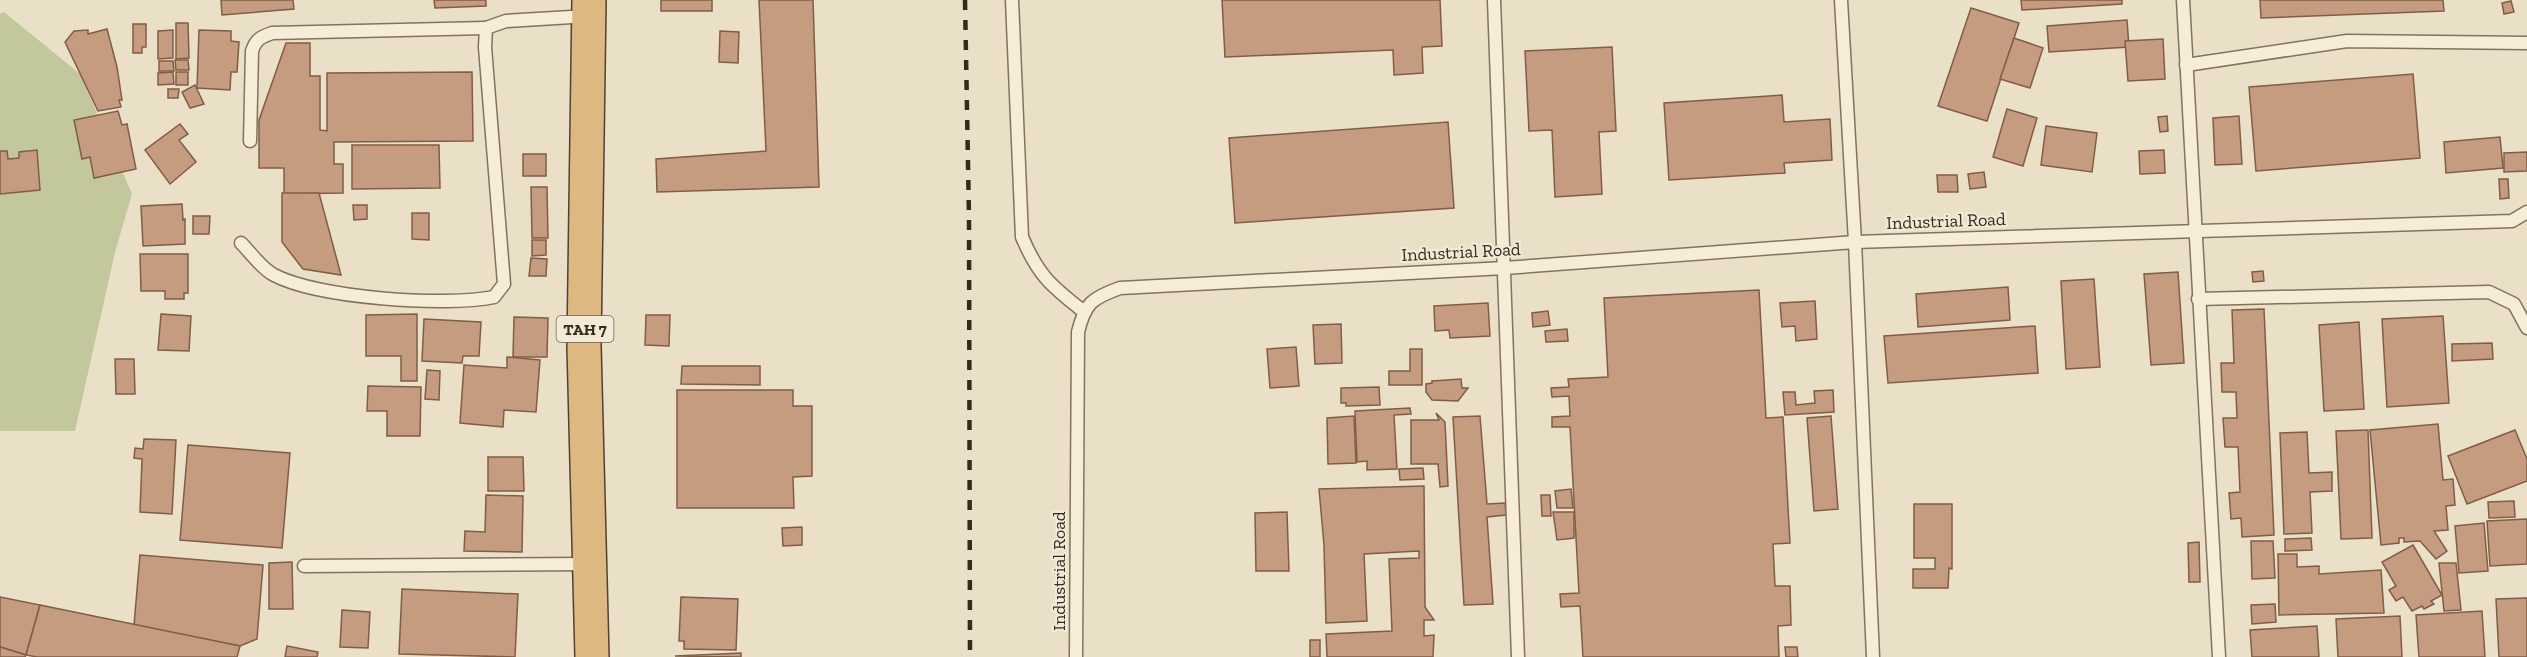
<svg xmlns="http://www.w3.org/2000/svg" width="2527" height="657" font-family="'Zilla Slab',serif">
<rect width="100%" height="100%" fill="#eadfc7"/>
<polygon fill="#c3c79c" points="4,12 80,74 132,194 115,252 75,431 0,431 0,14"/>
<g fill="#c59c80" stroke="#815d46" stroke-width="1.5">
<polygon points="221,0 293,0 294,9 222,15"/>
<polygon points="434,0 486,0 486,6 435,8"/>
<rect x="661" y="0" width="51" height="11"/>
<polygon points="759,0 813,0 819,187 657,192 656,159 766,151"/>
<polygon points="1222,0 1440,0 1442,46 1422,47 1423,73 1394,75 1393,50 1225,57"/>
<polygon points="2021,0 2122,0 2122,4 2022,10"/>
<polygon points="2260,0 2443,0 2444,11 2261,18"/>
<polygon points="2511,1 2514,12 2504,14 2502,3"/>
<polygon points="1971,8 2019,23 1987,121 1938,106"/>
<polygon points="2127,20 2129,47 2049,52 2047,26"/>
<polygon points="176,23 188,23 189,58 176,59"/>
<polygon points="133,24 146,24 146,47 142,47 142,53 133,53"/>
<polygon points="107,29 117,67 122,100 119,100 121,107 98,111 65,42 74,31 88,30 88,34"/>
<polygon points="173,30 173,58 158,59 158,31"/>
<polygon points="199,30 231,31 231,41 239,42 237,72 231,72 230,90 197,88"/>
<polygon points="720,31 739,32 738,63 719,62"/>
<polygon points="2014,38 2043,48 2030,88 2000,79"/>
<polygon points="2163,39 2165,79 2128,81 2125,41"/>
<polygon points="286,43 310,43 310,76 320,76 320,130 327,131 327,73 472,72 473,141 334,142 334,164 343,164 343,193 284,194 284,168 259,168 259,120"/>
<polygon points="1612,47 1616,131 1599,132 1602,194 1555,197 1552,130 1529,131 1525,51"/>
<polygon points="175,60 188,60 189,70 176,70"/>
<polygon points="159,61 173,61 174,71 159,71"/>
<polygon points="173,72 174,84 158,85 158,73"/>
<rect x="176" y="72" width="12" height="13"/>
<polygon points="2413,74 2420,158 2256,171 2249,87"/>
<polygon points="195,85 204,104 190,108 182,92"/>
<polygon points="168,89 179,89 178,98 168,98"/>
<polygon points="1782,95 1784,122 1830,119 1832,160 1784,163 1785,173 1669,180 1664,103"/>
<polygon points="2007,109 2037,118 2023,166 1993,157"/>
<polygon points="118,111 122,125 127,124 136,169 94,178 90,157 82,159 74,120"/>
<polygon points="2167,116 2168,131 2160,132 2158,117"/>
<polygon points="2239,116 2242,164 2215,165 2213,118"/>
<polygon points="1448,122 1454,208 1235,223 1229,138"/>
<polygon points="180,124 188,134 179,140 196,162 170,184 145,150"/>
<polygon points="2046,126 2097,133 2092,172 2041,165"/>
<polygon points="2500,137 2503,168 2446,173 2444,142"/>
<polygon points="352,145 439,145 440,188 352,189"/>
<polygon points="37,150 40,190 0,194 0,151 7,151 8,159 19,158 19,152"/>
<polygon points="2164,150 2165,173 2140,174 2139,151"/>
<polygon points="2527,152 2527,171 2504,172 2504,153"/>
<rect x="523" y="154" width="23" height="22"/>
<polygon points="1984,172 1986,187 1970,189 1968,174"/>
<polygon points="1937,175 1957,175 1958,192 1938,192"/>
<polygon points="2499,179 2508,179 2509,198 2500,199"/>
<polygon points="531,187 547,187 548,238 532,238"/>
<polygon points="282,193 319,193 341,275 303,269 282,242"/>
<polygon points="182,204 183,220 185,219 185,244 143,246 141,206"/>
<polygon points="353,205 367,205 367,219 354,220"/>
<polygon points="412,213 429,213 429,240 412,239"/>
<polygon points="193,216 210,216 209,234 193,234"/>
<polygon points="532,240 546,240 546,255 532,256"/>
<polygon points="140,254 188,254 188,293 184,293 184,299 165,299 165,291 141,291"/>
<polygon points="531,258 547,259 546,276 529,276"/>
<polygon points="2263,271 2264,281 2253,282 2252,272"/>
<polygon points="2178,272 2184,363 2151,365 2144,274"/>
<polygon points="2094,279 2100,367 2066,369 2061,281"/>
<polygon points="2008,287 2010,320 1918,327 1916,294"/>
<polygon points="1759,290 1766,418 1783,417 1790,543 1773,544 1775,586 1790,586 1791,625 1778,626 1779,657 1583,657 1580,606 1561,607 1560,594 1579,593 1570,427 1552,427 1552,417 1570,416 1569,396 1552,397 1551,388 1569,387 1568,379 1608,377 1604,298"/>
<polygon points="1815,301 1817,339 1796,341 1795,326 1782,327 1780,303"/>
<polygon points="1488,303 1490,336 1450,338 1449,330 1435,331 1434,306"/>
<polygon points="2264,309 2274,535 2242,537 2241,518 2231,519 2229,493 2240,492 2238,447 2225,447 2223,418 2237,418 2236,392 2222,392 2221,363 2234,363 2232,310"/>
<polygon points="1548,311 1550,325 1533,327 1532,313"/>
<polygon points="161,314 191,316 189,351 158,350"/>
<polygon points="417,314 417,381 401,381 401,356 366,356 366,315"/>
<polygon points="646,315 670,315 669,346 645,345"/>
<polygon points="2443,316 2449,403 2387,407 2382,319"/>
<polygon points="514,317 548,318 547,357 513,357"/>
<polygon points="424,319 481,322 479,356 463,356 462,363 422,361"/>
<polygon points="2359,322 2364,409 2324,411 2319,325"/>
<polygon points="1341,324 1342,363 1315,364 1313,325"/>
<polygon points="2035,326 2038,373 1888,383 1884,336"/>
<polygon points="1567,329 1568,341 1546,342 1545,331"/>
<polygon points="2492,343 2493,359 2452,361 2452,344"/>
<polygon points="1296,347 1299,386 1270,388 1267,349"/>
<polygon points="1410,349 1422,349 1422,385 1389,385 1389,371 1410,371"/>
<polygon points="507,357 540,360 536,412 504,410 503,427 460,423 464,365 507,368"/>
<polygon points="115,359 134,359 135,394 116,394"/>
<polygon points="682,366 760,366 760,385 681,384"/>
<polygon points="427,370 440,371 439,400 425,399"/>
<polygon points="1461,379 1462,388 1468,388 1458,401 1432,400 1426,392 1426,384 1432,383 1432,381"/>
<polygon points="368,386 421,387 420,436 387,436 387,411 367,411"/>
<polygon points="1379,387 1380,405 1346,406 1346,403 1341,403 1341,388"/>
<polygon points="677,390 793,390 793,406 812,406 812,476 793,477 794,508 677,508"/>
<polygon points="1833,390 1834,412 1785,415 1783,392 1795,392 1796,405 1815,403 1814,391"/>
<polygon points="1410,408 1411,414 1394,415 1397,469 1367,470 1367,461 1357,462 1355,411"/>
<polygon points="1436,413 1445,422 1448,486 1440,487 1438,464 1411,464 1411,420 1439,420"/>
<polygon points="1354,416 1356,463 1328,464 1327,418"/>
<polygon points="1480,416 1487,504 1505,503 1506,515 1487,517 1493,604 1464,605 1453,417"/>
<polygon points="1831,416 1838,509 1814,511 1807,418"/>
<polygon points="2438,424 2443,480 2453,479 2455,505 2446,506 2448,530 2434,531 2447,551 2436,559 2420,541 2404,542 2404,538 2399,538 2399,543 2381,545 2370,430"/>
<polygon points="2368,430 2372,538 2341,539 2336,431"/>
<polygon points="2515,430 2527,459 2527,481 2467,504 2448,456"/>
<polygon points="2307,432 2309,473 2332,472 2332,491 2310,492 2312,533 2284,534 2280,433"/>
<polygon points="144,439 176,440 172,514 140,512 142,459 134,458 135,448 143,449"/>
<polygon points="188,445 290,453 282,548 180,540"/>
<polygon points="488,457 523,457 524,491 488,491"/>
<polygon points="1423,468 1424,479 1400,480 1399,469"/>
<polygon points="1424,486 1425,607 1434,620 1424,620 1424,636 1434,635 1433,657 1327,657 1326,634 1392,631 1389,559 1419,558 1419,551 1364,554 1367,621 1326,623 1324,545 1319,489"/>
<polygon points="1571,489 1573,508 1557,508 1555,491"/>
<polygon points="486,495 523,496 522,552 464,551 465,531 485,532"/>
<polygon points="1541,495 1550,495 1551,516 1542,516"/>
<polygon points="2514,501 2515,517 2489,518 2488,502"/>
<polygon points="1914,504 1952,504 1952,569 1949,568 1948,588 1913,588 1913,569 1935,569 1935,558 1914,558"/>
<polygon points="1287,512 1289,571 1256,571 1255,513"/>
<polygon points="1553,512 1574,512 1574,538 1557,540"/>
<polygon points="2527,519 2527,564 2490,566 2487,521"/>
<polygon points="2484,523 2488,571 2459,573 2455,526"/>
<polygon points="802,527 802,545 783,546 782,528"/>
<polygon points="2311,538 2312,550 2285,551 2285,539"/>
<polygon points="2251,541 2273,541 2275,578 2252,579"/>
<polygon points="2199,542 2200,582 2189,582 2188,543"/>
<polygon points="2413,545 2442,595 2431,601 2434,604 2424,609 2422,606 2412,611 2403,597 2396,601 2389,590 2396,586 2382,562"/>
<polygon points="2278,554 2297,554 2297,567 2319,566 2319,574 2381,570 2384,613 2279,615"/>
<polygon points="140,555 263,565 257,639 240,646 134,625"/>
<polygon points="292,562 293,609 269,609 269,563"/>
<polygon points="2439,563 2456,563 2461,610 2444,611"/>
<polygon points="402,589 518,594 515,657 399,654"/>
<polygon points="0,597 40,605 26,655 0,647"/>
<polygon points="681,597 738,599 736,650 684,649 684,641 679,641"/>
<polygon points="2527,598 2527,657 2499,657 2496,599"/>
<polygon points="2275,604 2276,622 2252,624 2251,605"/>
<polygon points="40,605 240,646 237,657 37,657 26,655"/>
<polygon points="342,610 370,612 368,648 340,647"/>
<polygon points="2482,611 2485,657 2419,657 2416,615"/>
<polygon points="2400,616 2402,657 2338,657 2336,619"/>
<polygon points="2317,626 2319,657 2252,657 2250,630"/>
<rect x="1310" y="640" width="10" height="17"/>
<polygon points="287,646 318,652 317,657 285,657"/>
<polygon points="0,647 26,655 25,657 0,657"/>
<polygon points="1785,647 1797,647 1798,657 1786,657"/>
<polygon points="741,653 741,657 675,656"/>
</g>
<g fill="none" stroke-linecap="round" stroke-linejoin="round">
<g stroke="#84725e" stroke-width="15">
<g id="service">
<path d="M1012 0 1022 237C1038 275 1051 286 1083 311"/>
<polyline points="1494,0 1518,657"/>
<polyline points="1841,0 1855,242 1873,657"/>
<polyline points="2183,0 2219,657"/>
<polyline points="2186,65 2347,41 2527,43"/>
<path d="M250 141 252 51C256 39 261 37 272 33L486 28"/>
<path d="M241 243C251 253 262 269 274 275 318 298 445 307 494 297L504 284 485 47 486 28 506 21 588 16"/>
<polyline points="2198,299 2489,292 2514,304 2527,328"/>
<polyline points="304,566 588,564"/>
<path d="M1076 657 1078 332C1085 303 1092 298 1120 288L1505 268 1855 242 2512 221 2527 212"/>
</g>
</g>
<g stroke="#524132" stroke-width="36">
<polyline id="trunk" points="589,0 584,346 592,657"/>
</g>
<use href="#service" stroke="#f6edd9" stroke-width="12"/>
<use href="#trunk" stroke="#ddb881" stroke-width="33"/>
<polyline stroke="#362a20" stroke-width="4.5" stroke-dasharray="10 10" stroke-linecap="butt" points="965,0 969,218 970,657"/>
</g>
<g text-anchor="middle" stroke-width="4.5" stroke-linejoin="round" paint-order="stroke">
<rect fill="#f2ead6" stroke="#6e6457" stroke-width="1.5" x="556.5" y="316" width="57" height="26" rx="4.5"/>
<g font-size="16" font-weight="bold" fill="#362a20">
<text x="585" y="335">TAH 7</text>
</g>
<g font-size="18" fill="#362a20" stroke="#f2ead6">
<text transform="translate(1946 221) rotate(-2)" y="6">Industrial Road</text>
<text transform="translate(1461 252) rotate(-3)" y="6">Industrial Road</text>
<text transform="translate(1059 571) rotate(-90)" y="6">Industrial Road</text>
</g>
</g>
</svg>
